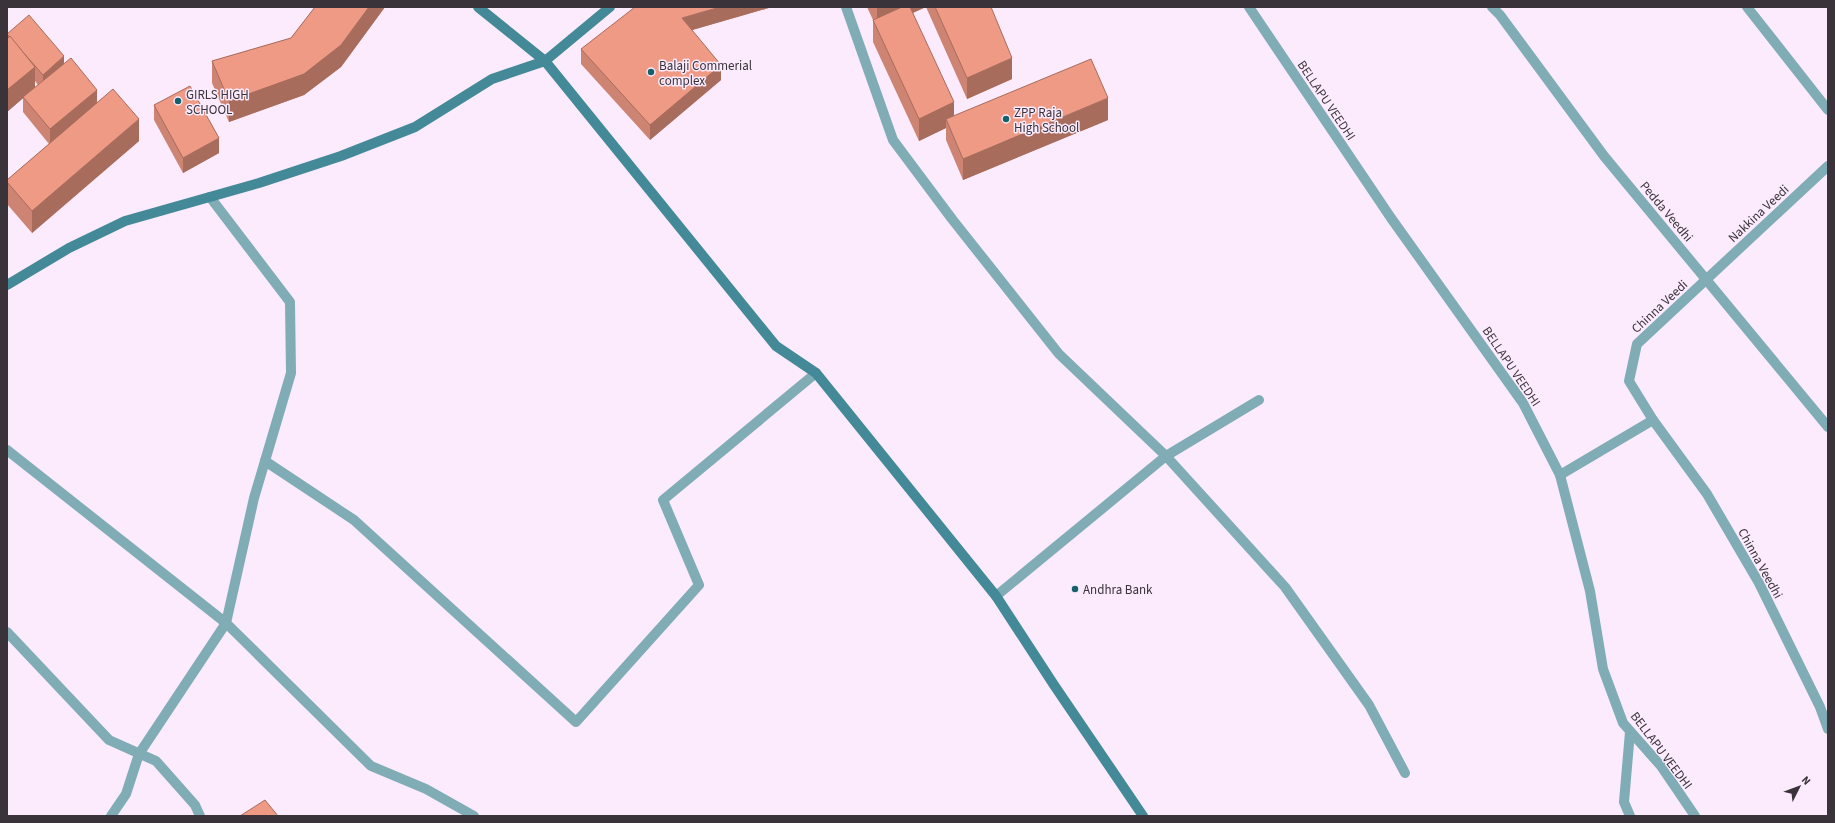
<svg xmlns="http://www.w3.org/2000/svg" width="1835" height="823" font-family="'Source Sans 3',sans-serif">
<rect width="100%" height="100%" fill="#fbebfd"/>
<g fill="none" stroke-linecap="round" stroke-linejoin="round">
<g stroke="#80acb5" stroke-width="10">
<polyline points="846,7 893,140 952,219 1059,354 1166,456 1259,400"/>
<polyline points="1249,7 1391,218 1523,403 1560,475 1590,591 1603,669 1623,723 1661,766 1695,816"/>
<polyline points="1492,7 1500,15 1604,156 1828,427"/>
<polyline points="1747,7 1828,110"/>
<polyline points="1828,166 1637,344 1629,381 1653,420 1707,494 1759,583 1820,707 1828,729"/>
<polyline points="7,450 226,623 371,766 426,789 474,816"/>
<polyline points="265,461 354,520 576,722 699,585 663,500 816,373"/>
<polyline points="1560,475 1653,420"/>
<polyline points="996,596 1166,456 1285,587 1369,705 1405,773"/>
<polyline points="7,632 109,740 156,761 195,805 200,816"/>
<polyline points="1630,732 1624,802 1630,816"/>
<polyline points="111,816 126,794 139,754 226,623 254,498 291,373 290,302 210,197"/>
</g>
<g stroke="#438997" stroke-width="10">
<polyline points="478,7 545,61 776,346 816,373 996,596 1054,685 1143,816"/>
<polyline points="7,285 69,248 125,221 259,183 341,156 415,127 492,79 545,61 610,7"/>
</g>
</g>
<g fill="#ce8472" fill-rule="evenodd">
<polygon points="315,7 385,7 341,67 304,95 229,122 212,83 212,61 291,38"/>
<polygon points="772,7 692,30 721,80 650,140 581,64 581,49"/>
<polygon points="867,7 991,7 1012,79 967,99 926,7 913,13 954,116 1108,120 963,180 946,140 946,128 919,141 873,42 873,20"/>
<path d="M7 34 64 64 97 102 139 141 32 233 7 204V180L49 144 23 112V98L7 112ZM35 81 38 85 35 88Z"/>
<polygon points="154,105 219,153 183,173 154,120"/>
</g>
<g fill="#a76c5c">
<polygon points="369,7 385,7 341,67 304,95 229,122 229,101"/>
<polygon points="720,7 772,7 682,33 682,18"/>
<polygon points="877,7 926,7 877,28"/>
<polygon points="64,56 64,71 43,90 43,75"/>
<polygon points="1012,58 1012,79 967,99 967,78"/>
<polygon points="721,65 721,80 650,140 650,125"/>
<polygon points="35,67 35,88 7,112 7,90"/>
<polygon points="97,90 97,105 50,144 50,129"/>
<polygon points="1108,98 1108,120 963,180 963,159"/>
<polygon points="954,102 954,124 946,119 946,128 919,141 919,119"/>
<polygon points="139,119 139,141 32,233 32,211"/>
<polygon points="219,138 219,153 183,173 183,158"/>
</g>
<g fill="#ef9a84" stroke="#a76c5c">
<polygon points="315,7 369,7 341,45 304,74 229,101 212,61 291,38"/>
<polygon points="635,7 720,7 682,18 721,65 650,125 581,49"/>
<polygon points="902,7 910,7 954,102 919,119 873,20"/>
<polygon points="935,7 991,7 1012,58 967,78"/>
<polygon points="29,15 64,56 43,75 7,34"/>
<polygon points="10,36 35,67 7,90 7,39"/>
<polygon points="71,58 97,90 50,129 23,97"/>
<polygon points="1091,59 1108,98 963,159 946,119"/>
<polygon points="190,86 219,138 183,158 154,105"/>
<polygon points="113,89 139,119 32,211 7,182 7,180"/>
<polygon points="265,800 278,816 240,816"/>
</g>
<g fill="#14616c" stroke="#fbebfd" stroke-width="1.5">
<circle cx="651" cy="72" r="4"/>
<circle cx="178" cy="101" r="4"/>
<circle cx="1006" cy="119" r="4"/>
<circle cx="1075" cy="589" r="4"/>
</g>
<g text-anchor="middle" stroke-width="3" stroke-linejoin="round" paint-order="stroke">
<g font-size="13" fill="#3a333a" stroke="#fbebfd" text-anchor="start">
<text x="659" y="70">Balaji Commerial<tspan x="659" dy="15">complex</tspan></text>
<text x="186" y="99">GIRLS HIGH<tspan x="186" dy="15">SCHOOL</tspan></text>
<text x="1014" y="117">ZPP Raja<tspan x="1014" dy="15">High School</tspan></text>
<text x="1083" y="594">Andhra Bank</text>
</g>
<g font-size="13" fill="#3a333a" stroke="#fbebfd">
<text transform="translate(1327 100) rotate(56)" y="5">BELLAPU VEEDHI</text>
<text transform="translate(1667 211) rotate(50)" y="5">Pedda Veedhi</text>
<text transform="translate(1758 213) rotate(-43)" y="5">Nakkina Veedi</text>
<text transform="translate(1659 306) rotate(-43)" y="5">Chinna Veedi</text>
<text transform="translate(1512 366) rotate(56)" y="5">BELLAPU VEEDHI</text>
<text transform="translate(1761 563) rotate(61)" y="5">Chinna Veedhi</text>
<text transform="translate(1662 750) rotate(53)" y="5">BELLAPU VEEDHI</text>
</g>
</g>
<rect width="1835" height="823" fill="none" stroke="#3a333a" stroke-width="16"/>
<g transform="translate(1799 787) rotate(48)" stroke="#fbebfd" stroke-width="3" paint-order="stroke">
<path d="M0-3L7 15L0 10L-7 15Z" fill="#3a333a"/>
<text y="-6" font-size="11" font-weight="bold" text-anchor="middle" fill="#3a333a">N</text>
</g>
</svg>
